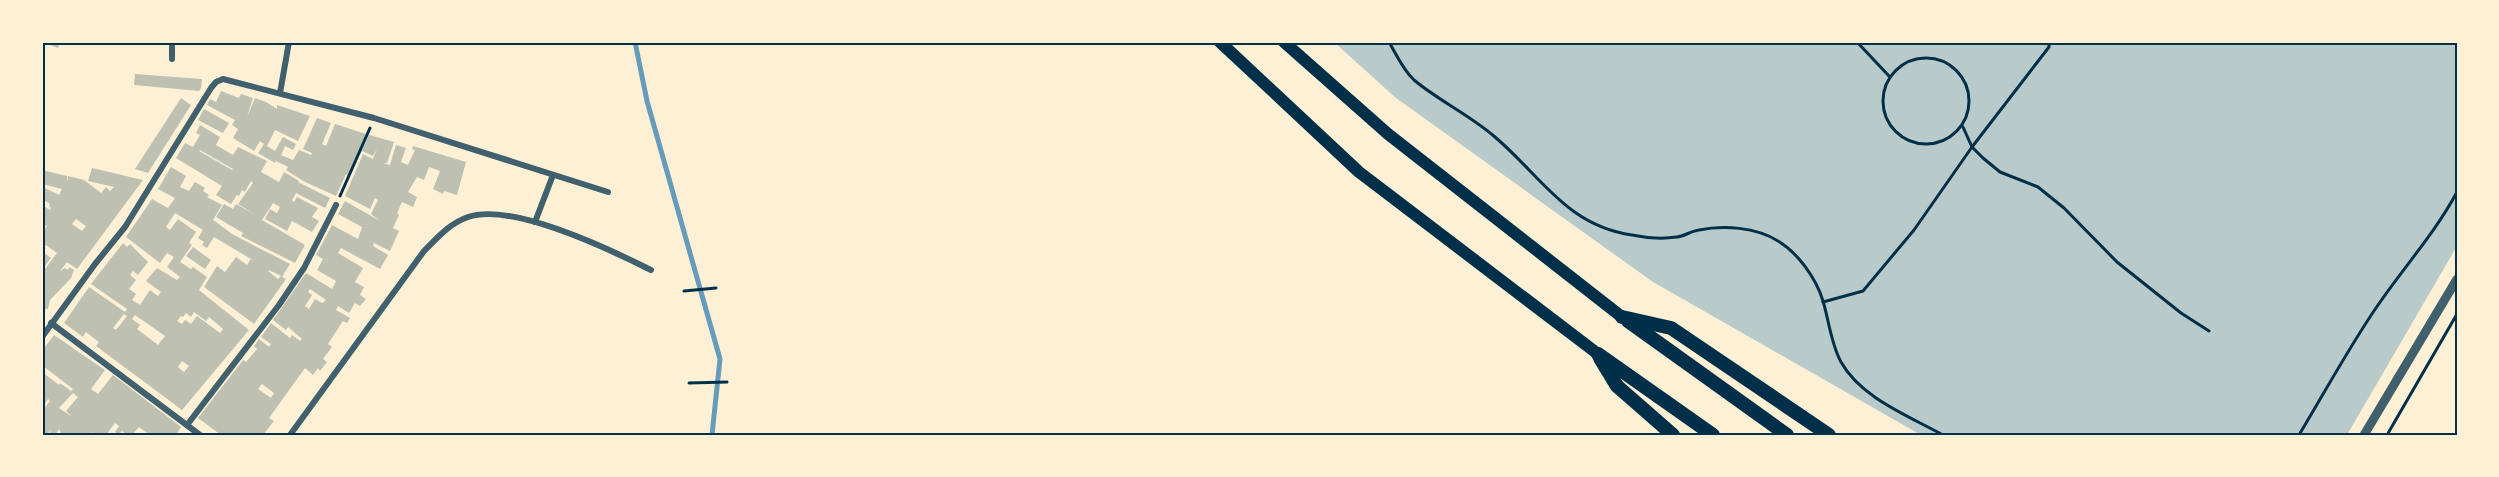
<svg xmlns="http://www.w3.org/2000/svg" width="2499" height="477" font-family="Overpass,sans-serif">
<rect width="100%" height="100%" fill="#fdf0d5"/>
<polygon fill="#b9caca" points="1334,42 2457,42 2457,246 2347,435 1921,435 1653,282 1396,98"/>
<g fill="none" stroke-linecap="round" stroke-linejoin="round">
<polyline stroke="#669bbc" stroke-width="5" points="635,42 647,101 720,359 712,435"/>
</g>
<g fill="#bec0b2" fill-rule="evenodd">
<polygon points="43,42 60,42 58,48"/>
<polygon points="135,74 202,79 201,88 199,91 134,85"/>
<polygon points="221,91 239,98 241,94 253,98 247,117 255,98 266,102 277,109 277,105 310,116 298,141 275,130 267,146 275,151 283,137 296,144 293,150 285,146 281,155 293,160 299,150 311,155 312,153 303,149 317,118 331,123 322,144 326,146 335,124 366,134 348,176 346,174 336,196 305,182 286,170 288,167 276,161 275,163 258,153 264,144 260,141 254,151 233,138 238,129 232,125 235,120 207,105 210,99 216,102"/>
<polygon points="181,98 191,105 148,173 135,169"/>
<polygon points="204,109 229,123 223,133 198,120"/>
<path d="M200 125 220 137 216 145 233 155 238 147 267 161 261 172 279 182 284 172 299 181 298 182 330 198 325 208 296 193 292 200 294 202 297 197 318 208 312 217 319 221 312 232 292 221 287 231 265 219 270 209 277 213 280 207 273 203 262 220 305 245 295 263 241 236 243 233 216 217 224 204 233 209 236 204 254 214 238 204 253 183 251 181 245 192 242 190 239 196 237 195 231 204 216 195 222 186 176 158 185 143 193 147 200 135 196 133ZM200 150 233 169 232 170 199 151Z"/>
<path d="M369 135 394 142 387 163H383L390 165 386 178 396 145 406 148 401 162 408 165 415 150 412 149 413 146 466 162 457 195 444 191 443 194 433 189 440 171 429 167 424 180 417 177 408 192 417 197 413 207 402 202 397 213 399 215 393 228 399 231 390 251 374 243 373 246 388 255 380 269 341 248 338 253 363 268 355 282 364 287 360 295 366 299 360 306 355 303 349 313 338 306 336 310 350 318 347 323 343 321 328 344 332 347 323 359 327 362 320 371 318 368 313 375 305 368 269 418 274 421 263 435H221L198 418 243 360 246 362 257 349 254 346 259 339 269 347 271 344 261 337 271 323 290 338 292 335 300 341 302 339 288 327 286 330 273 320 306 273 332 289 336 281 317 270 323 259 316 255 332 225 358 239 362 227 338 214 345 201 380 221 371 214 378 200 375 198 370 209 345 196 363 154 373 159 377 149 373 156 362 151ZM310 289 326 300 324 302 322 303 315 299 309 309 305 306 312 295 308 292ZM262 384 274 393 271 398 258 389Z"/>
<path d="M171 167 186 176 180 187 189 191 195 182 205 188 203 191 209 195 207 197 222 205 213 220 216 222 232 234 290 264 282 277 286 279 254 324 204 287 217 266 225 272 236 257 247 265 251 259 214 237 207 248 202 245 204 242 198 238 203 230 175 213 166 227 170 230 178 219 196 232 189 243 192 245 180 262 191 269 193 267 207 277 199 290 249 330 182 410 96 346 99 342 86 332 83 337 64 323 89 287 125 312 127 309 91 284 123 243 127 247 130 244 148 262 138 275 133 271 130 275 136 280 129 289 136 294 132 300 140 305 150 290 158 296 161 292 146 281 157 268 177 280 180 277 167 267 174 257 167 253 160 263 126 237 152 199 168 208 175 198 158 189ZM269 270 281 276 278 279 268 271ZM194 312 206 321 209 317 223 329 220 333 197 316 191 324 185 320 182 324 177 321 181 316 183 317 186 313 191 317ZM124 314 127 316 116 330 113 328ZM135 315 165 336 158 345 137 329 140 325 132 319ZM182 361 189 366 184 372 178 367Z"/>
<path d="M92 168 143 180 77 269 67 262 60 271 65 268 68 270 69 267 74 270 71 278 50 300 48 309H43L42 273 57 253 46 245 42 250V233L47 226 44 225 42 228V205L50 210 51 208 49 206 50 204 42 199V193L45 188 59 195 62 189 42 184V170L67 176V182L68 176 84 180 101 193 106 187 110 191 114 187 88 181ZM76 219 86 226 82 231 72 224Z"/>
<polygon points="193,247 211,260 205,269 186,256"/>
<polygon points="42,251 51,258 42,270"/>
<path d="M54 335 105 370 91 389 98 394 113 375 181 427 176 435H150L139 427 132 435H127L122 431 118 435 115 432 119 426 115 423 106 435H93L92 432 90 435H62L59 429 56 434 58 435H49L51 430 47 435H42V411L50 401 48 399 42 408V372L59 385 60 383 71 391 73 389 43 366 42 368V351ZM73 393 78 397 66 411 72 417 59 408Z"/>
</g>
<g fill="none" stroke-linecap="round" stroke-linejoin="round">
<g stroke="#003049" stroke-width="3">
<path d="M1389 42C1396 54 1403 70 1414 80 1439 101 1470 115 1495 137 1541 176 1567 226 1632 235 1646 238 1663 239 1677 237 1685 236 1691 231 1699 230 1723 225 1756 227 1778 241 1798 253 1816 278 1823 301 1829 321 1831 344 1841 362 1861 398 1909 416 1943 435"/>
<polyline points="1857,42 1889,76"/>
<circle cx="1926" cy="101" r="43"/>
<polyline points="1963,127 1972,147 1983,158 2000,172 2038,187 2064,208 2117,262 2181,313 2209,331"/>
<polyline points="340,196 370,128"/>
<polyline points="684,291 716,288"/>
<polyline points="1823,302 1863,291 1914,230 1972,147 2049,47 2049,42"/>
<polyline points="689,383 727,382"/>
<path d="M2299 435C2325 392 2349 347 2378 305 2404 267 2435 233 2457 192"/>
<polyline points="2387,435 2457,314"/>
</g>
<g stroke="#3f606c" stroke-width="6">
<polyline points="172,59 172,42"/>
<polyline points="280,93 289,42"/>
<polyline points="535,222 553,175"/>
<polyline points="51,323 200,435"/>
<polyline points="42,337 95,264 125,227 211,88 216,82 223,79 374,118 608,192"/>
<polyline points="187,425 279,305 304,268 336,205"/>
<path d="M290 435 424 251C437 238 450 223 468 217 512 202 611 250 651 270"/>
</g>
<polyline stroke="#3f606c" stroke-width="9" points="2364,435 2457,279"/>
<g stroke="#003049" stroke-width="12">
<polyline points="1220,42 1359,172 1598,354"/>
<polyline points="1284,42 1388,134 1622,317"/>
</g>
<g stroke="#003049" stroke-width="14">
<polyline points="1622,317 1671,328 1829,435"/>
<polyline points="1628,321 1787,435"/>
<polyline points="1598,354 1713,435"/>
<polyline points="1600,358 1617,386 1673,435"/>
</g>
</g>
<rect width="2499" height="477" fill="none" stroke="#fdf0d5" stroke-width="87"/>
<rect x="44" y="44" width="2412" height="390" fill="none" stroke="#003049" stroke-width="2"/>
</svg>
